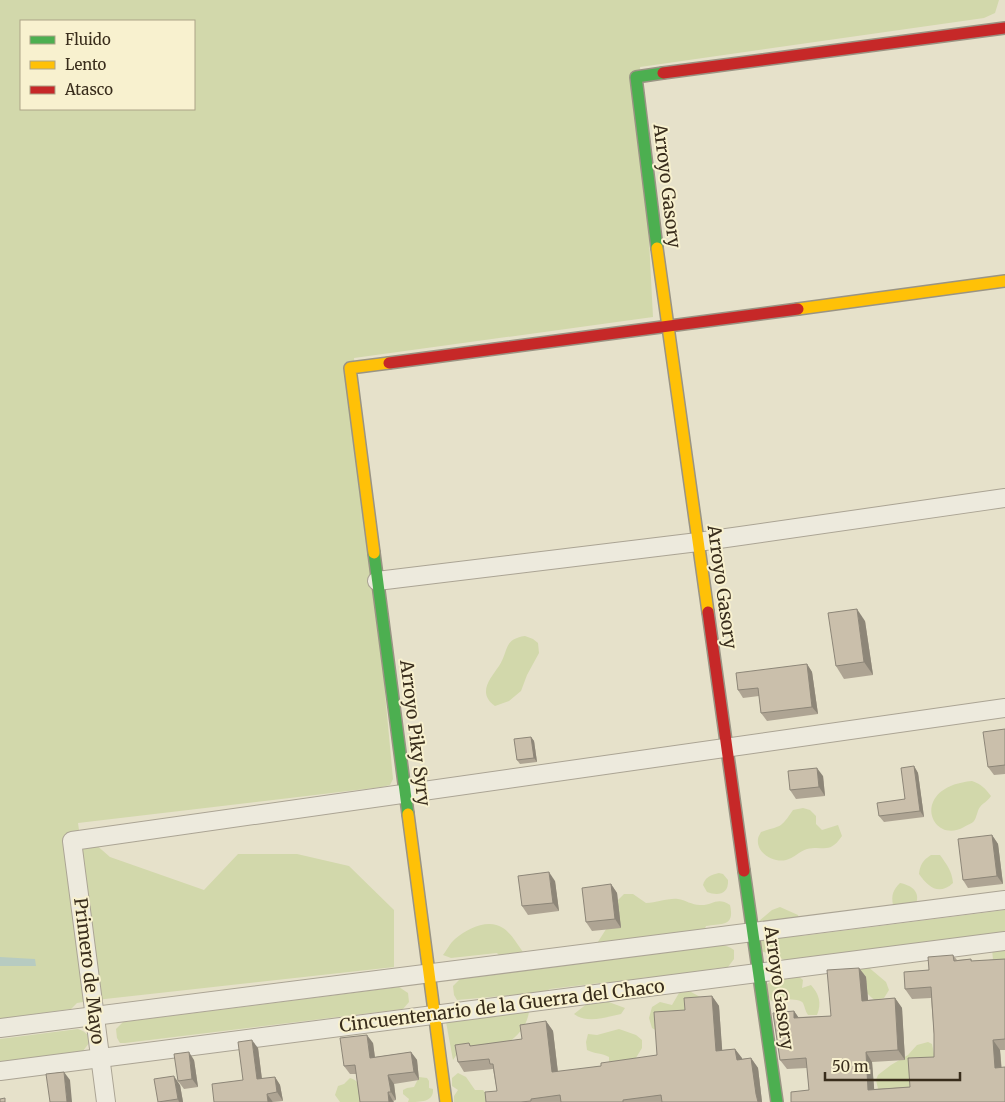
<svg xmlns="http://www.w3.org/2000/svg" width="1005" height="1102" font-family="Merriweather,serif">
<rect width="100%" height="100%" fill="#e6e1ca"/>
<g fill="#d2d8ab" fill-rule="evenodd">
<path d="M0 0H999L995 13 984 18 640 67 653 317 354 358 393 779 390 785 382 787 78 823 79 830 110 857 204 890 238 854H297L349 866 394 910V967L96 1000 77 1003 71 1009 64 1010 0 1019ZM21 21H194V109H21Z"/>
<path d="M525 636 533 639 538 643 539 653 527 675 521 691 509 701 495 706C477 693 490 679 499 666 509 651 503 639 525 636Z"/>
<path d="M972 781C981 784 985 788 991 796 987 802 984 802 980 807 977 811 977 817 974 821 973 823 967 825 964 827 931 846 908 787 972 781Z"/>
<path d="M803 808 810 810 816 816V824L822 830 838 825 842 836C829 855 824 845 807 849 800 851 794 858 786 860 774 863 756 853 758 839 758 837 760 834 761 832 782 825 780 829 793 810Z"/>
<path d="M931 855H940C947 865 952 871 953 883 939 896 928 887 919 874 920 865 923 860 931 855Z"/>
<path d="M719 873 723 874 728 880C729 895 717 896 707 892L703 885C705 877 711 875 719 873Z"/>
<path d="M900 883C914 886 921 893 915 907L900 911 893 905C891 895 893 890 900 883Z"/>
<path d="M624 894H633L646 903C657 903 667 898 678 899 685 900 692 905 700 905 712 906 717 896 730 905 735 927 722 923 706 926L699 943 701 948C713 946 724 942 734 950V959L728 967 712 969 705 975 664 978 650 977 641 978 628 984 608 982 550 989 536 997 529 1003C531 1021 520 1035 506 1044L457 1054 453 1060 446 1022 512 995 457 1000 454 995 453 986 460 979 498 974 502 959 497 953 451 958 443 955C447 950 450 943 455 939 467 929 488 918 503 928 511 933 517 944 523 952L557 956 560 966 589 962 594 948 610 923 615 903Z"/>
<polygon points="780,907 798,915 801,924 801,936 1005,910 1005,932 785,960 756,949 759,921 772,910"/>
<polygon points="1005,941 1005,981 993,960 992,949"/>
<polygon points="867,966 886,982 889,990 884,998 875,1000 872,998 844,971"/>
<path d="M797 975 803 980 802 988 811 985C819 994 822 1003 817 1015H808C805 1011 805 1007 803 1003 800 998 777 999 771 1001L763 987 777 977Z"/>
<polygon points="399,987 408,993 409,1002 403,1009 125,1043 120,1043 117,1038 116,1029 123,1022"/>
<polygon points="684,991 691,992 704,999 661,1033 652,1028 649,1018 652,1007 660,1002 672,1005 679,993"/>
<path d="M606 1001 625 1008 621 1014C606 1017 587 1024 574 1014L588 1003Z"/>
<polygon points="78,1029 83,1031 88,1035 89,1043 83,1051 0,1062 0,1039"/>
<path d="M619 1029 636 1035 642 1040V1048L634 1061 609 1065V1057C602 1053 595 1054 587 1050L586 1042 588 1034 597 1035Z"/>
<polygon points="928,1042 932,1044 935,1059 911,1099 888,1102 880,1097 876,1080 878,1075 891,1065 908,1055 917,1045"/>
<polygon points="458,1073 466,1077 475,1090 483,1090 488,1096 489,1102 454,1102 454,1096 458,1090 452,1086 452,1078"/>
<path d="M419 1077 427 1078 429 1081V1088L433 1089C434 1102 421 1102 408 1102L409 1099 403 1094V1090L407 1088 414 1087Z"/>
<path d="M350 1078C362 1081 360 1091 361 1102H340L335 1095 338 1086 344 1084Z"/>
</g>
<polygon fill="#b7cbc1" points="0,957 35,959 36,966 0,966"/>
<g fill="none" stroke-linecap="round" stroke-linejoin="round">
<g stroke="#aba494" stroke-width="20">
<g id="street">
<polyline points="377,581 698,542 1005,498"/>
<polyline points="0,1028 1005,900"/>
<polyline points="0,1071 1005,941"/>
<polyline points="106,1102 72,841 1005,708"/>
</g>
</g>
<g stroke="#9a9484" stroke-width="14">
<g id="fast">
<polyline points="657,248 636,77 663,73"/>
<polyline points="374,553 408,814"/>
<polyline points="744,871 777,1102"/>
</g>
</g>
<g stroke="#9a9484" stroke-width="14">
<g id="slow">
<polyline points="657,248 708,612"/>
<polyline points="798,309 1005,281"/>
<polyline points="374,553 350,368 389,363"/>
<polyline points="408,814 446,1102"/>
</g>
</g>
<g stroke="#9a9484" stroke-width="14">
<g id="jam">
<polyline points="663,73 1005,28"/>
<polyline points="389,363 798,309"/>
<polyline points="708,612 744,871"/>
</g>
</g>
<use href="#street" stroke="#edeadd" stroke-width="18"/>
<use href="#fast" stroke="#4caf50" stroke-width="11"/>
<use href="#slow" stroke="#ffc107" stroke-width="11"/>
<use href="#jam" stroke="#c62828" stroke-width="11"/>
</g>
<g fill="#aea493">
<polygon points="865,621 873,675 844,679 836,666"/>
<polygon points="807,664 812,672 818,714 767,721 761,713 759,696 743,698 738,690"/>
<polygon points="1005,729 1005,774 994,775 988,767"/>
<polygon points="531,737 534,741 537,762 520,764 517,760"/>
<polygon points="914,766 918,773 924,817 884,822 879,816 905,799"/>
<polygon points="823,776 825,796 796,799 790,790"/>
<polygon points="992,835 998,844 1003,884 968,888 963,880"/>
<polygon points="555,881 559,911 528,915 522,906"/>
<polygon points="611,884 617,893 621,928 592,931 586,922"/>
<polygon points="953,955 957,960 971,959 972,961 1005,959 1005,1050 1000,1050 1005,1102 809,1090 807,1068 787,1069 780,1060 794,1011 798,1017 831,1016 859,968 866,977 868,1000 895,998 902,1008 905,1060 872,1062 874,1089 910,1087 934,1057 934,1034 931,998 912,999 905,989 929,970"/>
<polygon points="712,996 719,1006 722,1050 735,1049 742,1059 751,1058 758,1068 762,1102 486,1102 497,1091 493,1069 464,1072 458,1062 469,1043 471,1046 522,1039 546,1021 553,1031 558,1072 601,1066 657,1055 685,1010"/>
<polygon points="373,1043 375,1057 411,1052 417,1060 419,1080 394,1084 396,1100 393,1101 394,1102 360,1102 356,1074 350,1074 344,1066"/>
<polygon points="258,1048 262,1079 275,1077 280,1085 283,1101 273,1102 243,1080"/>
<polygon points="194,1060 198,1087 184,1089 178,1081"/>
<polygon points="180,1085 183,1102 158,1102"/>
</g>
<g fill="#8d8678">
<polygon points="857,609 865,621 873,675 864,662"/>
<polygon points="807,664 812,672 818,714 812,707"/>
<polygon points="531,737 534,741 537,762 534,758"/>
<polygon points="914,766 918,773 924,817 920,811"/>
<polygon points="817,768 823,776 825,796 819,787"/>
<polygon points="992,835 998,844 1003,884 997,876"/>
<polygon points="549,872 555,881 559,911 553,903"/>
<polygon points="611,884 617,893 621,928 615,919"/>
<polygon points="859,968 866,977 869,1011 862,1001"/>
<polygon points="712,996 719,1006 723,1061 716,1051"/>
<polygon points="895,998 902,1008 905,1060 898,1050"/>
<polygon points="794,1011 801,1021 794,1018"/>
<polygon points="546,1021 553,1031 559,1082 552,1072"/>
<polygon points="367,1035 373,1043 376,1066 370,1058"/>
<polygon points="252,1040 258,1048 263,1088 257,1079"/>
<polygon points="993,1040 1000,1050 1002,1078 995,1068"/>
<polygon points="735,1049 742,1058 744,1070 737,1060"/>
<polygon points="189,1052 194,1060 198,1087 192,1079"/>
<polygon points="411,1052 417,1060 419,1080 414,1072"/>
<polygon points="866,1052 872,1062 875,1099 868,1090"/>
<polygon points="751,1058 758,1068 762,1102 758,1102 756,1094"/>
<polygon points="64,1072 70,1080 72,1102 67,1102"/>
<polygon points="388,1075 394,1084 396,1100 391,1092"/>
<polygon points="174,1076 180,1085 183,1102 179,1102 178,1099"/>
<polygon points="275,1077 280,1085 283,1101 277,1092"/>
<polygon points="388,1092 393,1101 394,1102 389,1102"/>
<polygon points="267,1094 273,1102 268,1102"/>
</g>
<g fill="#cabfab" stroke="#8d8678">
<polygon points="857,609 864,662 836,666 828,613"/>
<polygon points="807,664 812,707 761,713 758,688 738,690 736,673"/>
<polygon points="1005,729 1005,765 988,767 983,732"/>
<polygon points="531,737 534,758 517,760 514,739"/>
<polygon points="914,766 920,811 879,816 877,803 905,799 901,768"/>
<polygon points="817,768 819,787 790,790 788,771"/>
<polygon points="992,835 997,876 963,880 958,839"/>
<polygon points="549,872 553,903 522,906 518,876"/>
<polygon points="611,884 615,919 586,922 582,888"/>
<polygon points="953,955 954,961 971,959 971,961 1005,959 1005,1039 993,1040 995,1068 1005,1067 1005,1102 791,1102 791,1092 809,1090 806,1058 780,1060 773,1013 794,1011 794,1018 831,1016 827,970 859,968 862,1001 895,998 898,1050 866,1052 868,1090 910,1087 908,1058 934,1057 934,1034 931,987 905,989 904,972 929,970 928,957"/>
<polygon points="712,996 716,1051 735,1049 737,1060 751,1058 756,1094 758,1102 662,1102 661,1095 623,1100 623,1102 561,1102 560,1095 531,1099 531,1101 521,1102 486,1102 485,1092 497,1091 493,1064 490,1064 489,1059 458,1062 455,1045 469,1043 470,1046 522,1039 520,1025 546,1021 552,1072 601,1066 601,1063 657,1055 654,1012 685,1010 684,998"/>
<polygon points="367,1035 370,1058 411,1052 414,1072 388,1075 391,1092 388,1092 389,1102 360,1102 355,1065 344,1066 340,1038"/>
<polygon points="252,1040 257,1079 275,1077 277,1092 267,1094 268,1102 214,1102 212,1084 243,1080 238,1042"/>
<polygon points="189,1052 192,1079 178,1081 174,1054"/>
<polygon points="64,1072 67,1102 50,1102 46,1074"/>
<polygon points="174,1076 178,1099 158,1102 154,1079"/>
<polygon points="5,1098 5,1102 0,1102 0,1099"/>
</g>
<g text-anchor="middle" stroke-width="4" stroke-linejoin="round" paint-order="stroke">
<g font-size="18" fill="#392d1c" stroke="#f8f1cf">
<text transform="translate(667 186) rotate(83)" y="6">Arroyo Gasory</text>
<text transform="translate(722 587) rotate(82)" y="6">Arroyo Gasory</text>
<text transform="translate(415 733) rotate(83)" y="6">Arroyo Piky Syry</text>
<text transform="translate(89 971) rotate(83)" y="6">Primero de Mayo</text>
<text transform="translate(779 988) rotate(82)" y="6">Arroyo Gasory</text>
<text transform="translate(502 1006) rotate(-7)" y="6">Cincuentenario de la Guerra del Chaco</text>
</g>
</g>
<rect x="20" y="20" width="175" height="90" fill="#f8f1cf" stroke="#aca387"/>
<rect x="30" y="36" width="25" height="8" fill="#4caf50" stroke="#aca387"/>
<text x="65" y="45" font-size="15" fill="#392d1c">Fluido</text>
<rect x="30" y="61" width="25" height="8" fill="#ffc107" stroke="#aca387"/>
<text x="65" y="70" font-size="15" fill="#392d1c">Lento</text>
<rect x="30" y="86" width="25" height="8" fill="#c62828" stroke="#aca387"/>
<text x="65" y="95" font-size="15" fill="#392d1c">Atasco</text>
<path d="M825 1072v8h135v-8" fill="none" stroke="#392d1c" stroke-width="2.5"/>
<text x="832" y="1072" font-size="15" fill="#392d1c" stroke="#f8f1cf" stroke-width="4" paint-order="stroke">50 m</text>
</svg>
